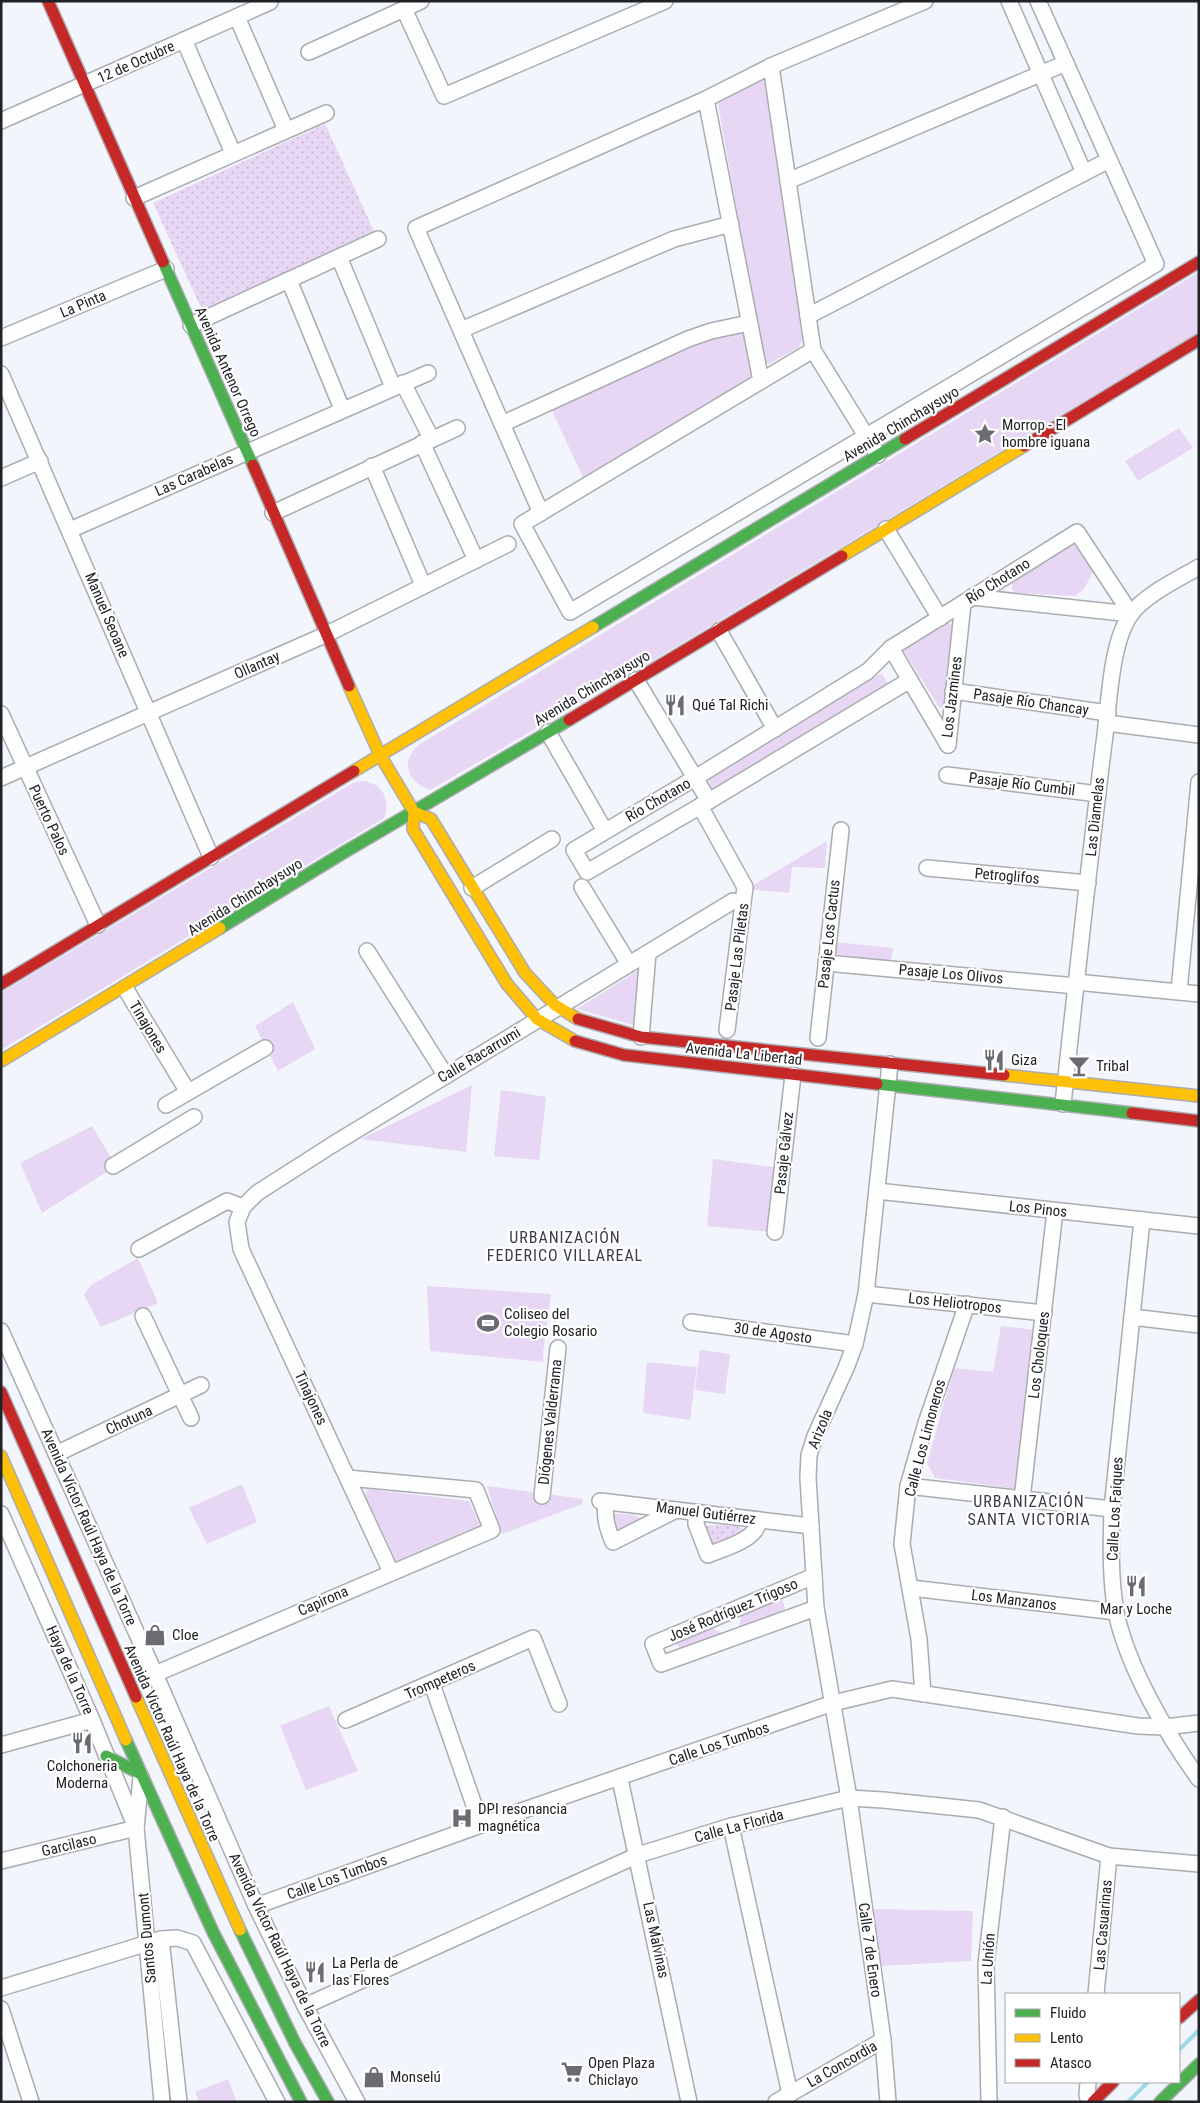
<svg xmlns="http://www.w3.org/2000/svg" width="1200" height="2103" font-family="'Roboto Condensed',sans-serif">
<defs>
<pattern id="grass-dots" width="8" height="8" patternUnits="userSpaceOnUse" patternTransform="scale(1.25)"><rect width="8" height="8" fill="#e8d7f4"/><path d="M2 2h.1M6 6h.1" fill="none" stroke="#c7b8d1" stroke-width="1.8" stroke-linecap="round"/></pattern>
</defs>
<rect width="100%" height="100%" fill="#f2f5fb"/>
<g fill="url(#grass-dots)">
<polygon points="325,124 375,233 203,312 153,203"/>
<polygon points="716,1525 735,1526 751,1531 711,1548 704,1531 706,1526"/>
</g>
<g fill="#e8d7f4">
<polygon points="759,76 769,78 804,336 799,347 769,364 764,363 718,104 721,99"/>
<path d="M1199 272V332L632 673 430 790C406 782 400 760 420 744Z"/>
<polygon points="737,330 746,334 754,377 584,480 550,406 672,350"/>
<polygon points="1179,428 1193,448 1138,481 1125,461"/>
<polygon points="1075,542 1093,572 1084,589 1075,596 1016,593 1012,589 1012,579"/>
<polygon points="949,623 956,626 947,706 940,708 903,650"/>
<polygon points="882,673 888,684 712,790 707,776"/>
<path d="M361 781C382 782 391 799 384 818L1 1050V993L353 783Z"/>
<polygon points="827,841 825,868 792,867 789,893 747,889"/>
<polygon points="835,942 893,948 891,962 834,956"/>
<polygon points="639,970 633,1025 577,1009"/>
<polygon points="293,1002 315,1049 278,1071 255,1026"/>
<polygon points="472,1085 466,1152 361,1139"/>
<polygon points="501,1090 546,1097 539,1160 494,1156"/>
<polygon points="92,1126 116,1166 42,1213 20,1163"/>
<polygon points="713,1159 780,1168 772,1232 707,1226"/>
<polygon points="138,1258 158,1303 101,1327 84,1295 91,1285"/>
<polygon points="427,1286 551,1294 543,1353 544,1362 430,1351"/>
<polygon points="1001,1326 1037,1330 1017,1489 935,1478 927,1463 954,1368 993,1372"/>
<polygon points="700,1350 730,1354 725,1394 695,1390"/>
<polygon points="647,1362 697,1367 690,1420 643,1413"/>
<polygon points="242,1484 257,1522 207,1544 189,1508"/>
<polygon points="487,1486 583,1499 582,1504 502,1534"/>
<polygon points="367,1489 469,1501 480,1525 396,1561 365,1495"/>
<polygon points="610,1513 634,1515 642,1519 635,1525 613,1532"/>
<polygon points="783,1600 786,1615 737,1632 743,1610"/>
<polygon points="708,1626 726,1635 681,1650 677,1645 676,1638"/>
<polygon points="329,1706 358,1771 306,1790 280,1726"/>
<polygon points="872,1909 973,1911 971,1961 881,1966"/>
<polygon points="228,2079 237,2102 199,2102 195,2092"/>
</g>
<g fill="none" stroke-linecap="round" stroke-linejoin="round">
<g stroke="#9ddae5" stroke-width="4">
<polyline points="1179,2050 1199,2030"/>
<polyline points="1128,2102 1148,2082"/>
</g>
<g stroke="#aaacb1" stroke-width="18">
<g id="street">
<polyline points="421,1 404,9 444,96 665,1"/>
<polyline points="1009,1 1084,173"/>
<polyline points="237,17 286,130"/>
<polyline points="184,40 233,153"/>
<polyline points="309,52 404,9"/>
<polyline points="771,66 813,350 522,524 570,612 1156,264 1038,1"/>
<polyline points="706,99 761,381"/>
<polyline points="1,121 270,2"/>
<polyline points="788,181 1066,63"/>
<polyline points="134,198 326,113"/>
<polyline points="339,257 393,387"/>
<polyline points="289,280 342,409"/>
<polyline points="808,316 1109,160"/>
<polyline points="191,325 378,239"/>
<polyline points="461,330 674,239 731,224"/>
<polyline points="1,338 166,269"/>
<polyline points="813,350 878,455"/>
<polyline points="1,374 211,857"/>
<polyline points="403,383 431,438"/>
<polyline points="502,424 688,339 711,331 749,323"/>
<polyline points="422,443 476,560"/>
<polyline points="372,466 423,585"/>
<polyline points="1,478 40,461"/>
<polyline points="273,513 457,428"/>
<polyline points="541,513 416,228 706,99 771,66 925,1"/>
<polyline points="886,529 940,618"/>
<polyline points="70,530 428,373"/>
<polyline points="972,597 1131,614"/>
<polyline points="719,631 775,729"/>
<polyline points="891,648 948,745"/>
<polyline points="636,680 709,801"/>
<polyline points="910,680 709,801 587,872 574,850 695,778 868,671 891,648 1077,532 1131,614"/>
<polyline points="953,691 1108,713"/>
<polyline points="1,714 98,925"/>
<polyline points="1107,723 1199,735"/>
<polyline points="548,732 605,831"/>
<polyline points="948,745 963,603"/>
<polyline points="947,775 1098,794"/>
<polyline points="1,778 325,635 508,544"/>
<polyline points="700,806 745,887 727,1030"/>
<polyline points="927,868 1088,883"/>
<polyline points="582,887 629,964"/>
<polyline points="472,888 552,839"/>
<polyline points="367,951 446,1076"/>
<polyline points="826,963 1076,986"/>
<polyline points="1076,982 1199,994"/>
<polyline points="125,988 188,1092"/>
<polyline points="1179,991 1199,782"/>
<polyline points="641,1037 648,953"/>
<polyline points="818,1038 841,830"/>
<path d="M1063 1104C1076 984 1089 863 1104 743 1109 708 1110 643 1131 614 1145 595 1178 579 1199 567"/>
<polyline points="166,1105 265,1048"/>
<polyline points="113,1166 194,1117"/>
<polyline points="877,1191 1199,1226"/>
<path d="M1142 1220 1112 1509C1111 1543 1110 1578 1116 1612 1127 1666 1167 1735 1199 1779"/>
<polyline points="775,1232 793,1075"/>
<polyline points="139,1249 227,1201 243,1207"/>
<polyline points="866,1294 1044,1313"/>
<polyline points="143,1316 191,1418"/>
<polyline points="1132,1317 1199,1325"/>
<polyline points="691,1322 855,1344"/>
<polyline points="1,1331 155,1674 256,1906 305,2006 357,2102"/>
<polyline points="56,1454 201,1385"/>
<polyline points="908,1486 1112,1509"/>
<polyline points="542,1496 558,1348"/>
<polyline points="1022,1499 1055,1211"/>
<polyline points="600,1501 811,1526"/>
<path d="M606 1502C604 1517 607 1528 613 1542L676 1510"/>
<path d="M696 1512V1524L708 1555C724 1548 758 1540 759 1520"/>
<polyline points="1,1514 92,1720 136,1828"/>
<polyline points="391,1572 241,1249 237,1222 243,1207 257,1193 332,1145 733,901"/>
<polyline points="814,1576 653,1644 661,1664 816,1608"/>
<polyline points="911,1588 1116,1612"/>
<polyline points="155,1674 492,1530 476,1490 348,1478"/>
<polyline points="432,1684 481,1825"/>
<polyline points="923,1694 919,1639 902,1544 908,1486 926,1423 967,1304"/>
<polyline points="346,1720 533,1638 559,1704"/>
<polyline points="1,1745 92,1720"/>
<polyline points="141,1777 136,1828 162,2102"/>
<polyline points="620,1779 689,2102"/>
<polyline points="731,1826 790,2094"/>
<polyline points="1,1861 136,1828"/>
<polyline points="256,1906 481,1825 833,1703 892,1689 1138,1726 1165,1727 1199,1723"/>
<polyline points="161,1939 179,2102"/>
<polyline points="1,1988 161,1939 177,1938 193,1943 277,2102"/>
<polyline points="1096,1994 1109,1856"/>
<polyline points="305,2006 638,1855 731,1826 849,1798 883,1800 979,1810 1109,1856 1199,1864"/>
<polyline points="1,2009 31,2102"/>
<polyline points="1088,2082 1087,2095 1089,2102"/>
<polyline points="776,2102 883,2040"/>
<polyline points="888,2102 883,2040 849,1798 816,1608 808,1478 809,1455 815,1436 846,1368 855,1344 866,1294 890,1064"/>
<polyline points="989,2102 986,1964 1003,1817"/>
</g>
</g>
<g stroke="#aaacb1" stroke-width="14">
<g id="fast">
<polyline points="163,262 253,465"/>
<polyline points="593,627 905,439"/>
<polyline points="220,928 343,853 569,720"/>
<polyline points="877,1084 1132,1113"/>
<polyline points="126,1740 213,1932 301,2102"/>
<polyline points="106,1756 141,1774"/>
<polyline points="240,1930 295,2043 328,2102"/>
<polyline points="1160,2102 1199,2064"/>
</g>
</g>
<g stroke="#aaacb1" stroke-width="14">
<g id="slow">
<polyline points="842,556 1024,446"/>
<polyline points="349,686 380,755 414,812 413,829 507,984 537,1019 575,1041"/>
<polyline points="354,771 593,627"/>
<polyline points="414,812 431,819 525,973 555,1005 578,1019"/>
<polyline points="1,1061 220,928"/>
<polyline points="1004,1075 1199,1096"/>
<polyline points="1,1456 126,1740"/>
<polyline points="136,1697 240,1930"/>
</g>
</g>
<g stroke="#aaacb1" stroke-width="14">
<g id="jam">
<polyline points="48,1 163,262"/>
<polyline points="905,439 1199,262"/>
<polyline points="1024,446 1199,340"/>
<polyline points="253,465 349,686"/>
<polyline points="569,720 842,556"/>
<polyline points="1,984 354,771"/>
<polyline points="578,1019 641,1037 1004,1075"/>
<polyline points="575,1041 624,1055 877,1084"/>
<polyline points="1132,1113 1199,1121"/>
<polyline points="1,1392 136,1697"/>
<polyline points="1179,2018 1199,2000"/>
<polyline points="1093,2102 1113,2082"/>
</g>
</g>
<use href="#street" stroke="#fdfefe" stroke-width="15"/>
<use href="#fast" stroke="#4caf50" stroke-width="11"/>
<use href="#slow" stroke="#ffc107" stroke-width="11"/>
<use href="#jam" stroke="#c62828" stroke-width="11"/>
</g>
<defs>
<g id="sight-bare" transform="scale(1.725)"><path d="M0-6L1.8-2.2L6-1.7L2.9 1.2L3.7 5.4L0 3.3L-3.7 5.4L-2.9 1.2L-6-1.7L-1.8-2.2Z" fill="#6a6c71" stroke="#fff" stroke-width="2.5" paint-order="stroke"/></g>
<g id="restaurant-bare" transform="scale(1.725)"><path d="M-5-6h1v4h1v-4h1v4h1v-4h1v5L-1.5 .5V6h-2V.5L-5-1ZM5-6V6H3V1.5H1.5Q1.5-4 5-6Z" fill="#6a6c71" stroke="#fff" stroke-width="2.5" paint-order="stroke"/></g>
<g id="bar-bare" transform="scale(1.725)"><path d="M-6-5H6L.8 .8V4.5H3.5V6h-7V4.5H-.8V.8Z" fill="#6a6c71" stroke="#fff" stroke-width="2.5" paint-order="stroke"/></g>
<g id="stadium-bare" transform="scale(1.725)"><path d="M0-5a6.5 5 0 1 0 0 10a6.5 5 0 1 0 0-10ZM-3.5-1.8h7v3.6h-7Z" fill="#6a6c71" stroke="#fff" stroke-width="2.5" paint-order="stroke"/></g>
<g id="shop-bare" transform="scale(1.725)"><path d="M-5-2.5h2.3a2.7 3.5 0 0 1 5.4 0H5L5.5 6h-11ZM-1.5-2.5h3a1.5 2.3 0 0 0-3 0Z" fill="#6a6c71" stroke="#fff" stroke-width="2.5" paint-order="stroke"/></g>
<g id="hospital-bare" transform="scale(1.725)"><path d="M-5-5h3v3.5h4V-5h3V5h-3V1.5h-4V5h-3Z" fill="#6a6c71" stroke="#fff" stroke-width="2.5" paint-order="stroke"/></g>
<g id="supermarket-bare" transform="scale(1.725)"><path d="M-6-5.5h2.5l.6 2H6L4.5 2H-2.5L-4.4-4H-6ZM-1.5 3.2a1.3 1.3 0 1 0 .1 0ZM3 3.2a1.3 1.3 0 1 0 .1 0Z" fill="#6a6c71" stroke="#fff" stroke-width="2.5" paint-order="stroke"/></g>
</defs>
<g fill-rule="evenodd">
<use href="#sight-bare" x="985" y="434"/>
<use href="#restaurant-bare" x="675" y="705"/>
<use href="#restaurant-bare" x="994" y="1060"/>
<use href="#bar-bare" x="1079" y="1066"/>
<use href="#stadium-bare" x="488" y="1323"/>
<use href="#restaurant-bare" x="1136" y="1586"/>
<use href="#shop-bare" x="155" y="1635"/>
<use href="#restaurant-bare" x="82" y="1743"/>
<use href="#hospital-bare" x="462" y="1818"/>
<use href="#restaurant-bare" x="315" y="1972"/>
<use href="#supermarket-bare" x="572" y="2072"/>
<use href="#shop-bare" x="374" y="2077"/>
</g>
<g text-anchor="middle" stroke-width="4.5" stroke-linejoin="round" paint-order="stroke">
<g font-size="15" fill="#202226" stroke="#fff">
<text transform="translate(136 62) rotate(-24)" y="5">12 de Octubre</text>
<text transform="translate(83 304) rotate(-23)" y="5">La Pinta</text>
<text transform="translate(228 372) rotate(66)" y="5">Avenida Antenor Orrego</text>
<text transform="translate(901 424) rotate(-31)" y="5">Avenida Chinchaysuyo</text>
<text transform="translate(194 475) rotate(-24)" y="5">Las Carabelas</text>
<text transform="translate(998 581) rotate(-32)" y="5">Río Chotano</text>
<text transform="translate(107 615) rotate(67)" y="5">Manuel Seoane</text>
<text transform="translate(257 665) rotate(-24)" y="5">Ollantay</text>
<text transform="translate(592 688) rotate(-31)" y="5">Avenida Chinchaysuyo</text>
<text transform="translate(952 697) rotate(-83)" y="5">Los Jazmines</text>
<text transform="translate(1031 702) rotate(8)" y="5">Pasaje Río Chancay</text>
<text transform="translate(1022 784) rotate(7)" y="5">Pasaje Río Cumbil</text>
<text transform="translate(658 800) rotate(-30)" y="5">Río Chotano</text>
<text transform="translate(1095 817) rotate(-84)" y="5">Las Diamelas</text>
<text transform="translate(49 820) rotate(65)" y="5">Puerto Palos</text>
<text transform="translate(1007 876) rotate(5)" y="5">Petroglifos</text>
<text transform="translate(245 897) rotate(-32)" y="5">Avenida Chinchaysuyo</text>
<text transform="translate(829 934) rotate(-84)" y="5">Pasaje Los Cactus</text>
<text transform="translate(737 957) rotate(-83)" y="5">Pasaje Las Piletas</text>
<text transform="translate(951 974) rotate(5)" y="5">Pasaje Los Olivos</text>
<text transform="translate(148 1027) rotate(59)" y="5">Tinajones</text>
<text transform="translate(744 1054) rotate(6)" y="5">Avenida La Libertad</text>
<text transform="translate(479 1055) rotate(-31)" y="5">Calle Racarrumi</text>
<text transform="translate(784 1153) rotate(-84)" y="5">Pasaje Gálvez</text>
<text transform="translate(1038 1209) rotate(6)" y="5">Los Pinos</text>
<text transform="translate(955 1303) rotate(6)" y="5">Los Heliotropos</text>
<text transform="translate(773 1333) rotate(8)" y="5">30 de Agosto</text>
<text transform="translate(1039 1355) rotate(-83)" y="5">Los Choloques</text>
<text transform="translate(311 1398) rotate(65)" y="5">Tinajones</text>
<text transform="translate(129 1420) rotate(-25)" y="5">Chotuna</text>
<text transform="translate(550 1422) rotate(-84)" y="5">Diógenes Valderrama</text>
<text transform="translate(820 1429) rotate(-68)" y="5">Arizola</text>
<text transform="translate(925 1438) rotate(-75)" y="5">Calle Los Limoneros</text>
<text transform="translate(1115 1509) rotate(-87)" y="5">Calle Los Faiques</text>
<text transform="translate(706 1513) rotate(7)" y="5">Manuel Gutiérrez</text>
<text transform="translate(89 1527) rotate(66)" y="5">Avenida Víctor Raúl Haya de la Torre</text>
<text transform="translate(1014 1600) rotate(7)" y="5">Los Manzanos</text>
<text transform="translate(323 1601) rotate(-24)" y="5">Capirona</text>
<text transform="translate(733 1610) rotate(-23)" y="5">José Rodríguez Trigoso</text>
<text transform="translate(70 1670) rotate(66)" y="5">Haya de la Torre</text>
<text transform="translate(440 1680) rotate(-24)" y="5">Trompeteros</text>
<text transform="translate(172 1743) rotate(66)" y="5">Avenida Victor Raúl Haya de la Torre</text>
<text transform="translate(719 1744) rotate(-19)" y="5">Calle Los Tumbos</text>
<text transform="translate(739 1826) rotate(-15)" y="5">Calle La Florida</text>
<text transform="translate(69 1845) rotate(-14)" y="5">Garcilaso</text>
<text transform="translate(337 1877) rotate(-20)" y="5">Calle Los Tumbos</text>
<text transform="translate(1103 1925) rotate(-85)" y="5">Las Casuarinas</text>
<text transform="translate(147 1938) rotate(-95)" y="5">Santos Dumont</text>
<text transform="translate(656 1940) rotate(78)" y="5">Las Malvinas</text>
<text transform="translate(280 1950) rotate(64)" y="5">Avenida Víctor Raúl Haya de la Torre</text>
<text transform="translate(870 1950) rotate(82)" y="5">Calle 7 de Enero</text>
<text transform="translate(988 1959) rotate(-86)" y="5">La Unión</text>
<text transform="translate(842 2064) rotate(-30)" y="5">La Concordia</text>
</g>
<g font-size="15" fill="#202226" stroke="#fff" text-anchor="start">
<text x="1002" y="430">Morrop - El<tspan x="1002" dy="17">hombre iguana</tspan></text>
<text x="692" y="710">Qué Tal Richi</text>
<text x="1011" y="1065">Giza</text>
<text x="1096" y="1071">Tribal</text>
<text x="504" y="1319">Coliseo del<tspan x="504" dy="17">Colegio Rosario</tspan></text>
<text x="1136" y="1614" text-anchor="middle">Mar y Loche</text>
<text x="172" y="1640">Cloe</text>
<text x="82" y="1771" text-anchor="middle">Colchoneria<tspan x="82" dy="17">Moderna</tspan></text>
<text x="478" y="1814">DPI resonancia<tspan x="478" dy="17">magnética</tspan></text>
<text x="332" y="1968">La Perla de<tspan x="332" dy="17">las Flores</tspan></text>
<text x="588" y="2068">Open Plaza<tspan x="588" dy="17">Chiclayo</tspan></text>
<text x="390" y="2082">Monselú</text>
</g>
<g font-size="16" letter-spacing="1" fill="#383c45" stroke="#fff">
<text x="565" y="1243">URBANIZACIÓN<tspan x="565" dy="18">FEDERICO VILLAREAL</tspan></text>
<text x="1029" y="1507">URBANIZACIÓN<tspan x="1029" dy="18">SANTA VICTORIA</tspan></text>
</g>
</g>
<rect width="1200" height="2103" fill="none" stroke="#202226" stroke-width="5"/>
<rect x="1005" y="1993" width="175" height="90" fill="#ffffff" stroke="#a6a7a8"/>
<rect x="1015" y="2009" width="25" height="8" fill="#4caf50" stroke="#a6a7a8"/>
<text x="1050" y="2018" font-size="15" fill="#202226">Fluido</text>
<rect x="1015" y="2034" width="25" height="8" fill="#ffc107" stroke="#a6a7a8"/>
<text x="1050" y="2043" font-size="15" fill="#202226">Lento</text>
<rect x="1015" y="2059" width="25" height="8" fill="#c62828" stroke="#a6a7a8"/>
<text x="1050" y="2068" font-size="15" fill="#202226">Atasco</text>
</svg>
